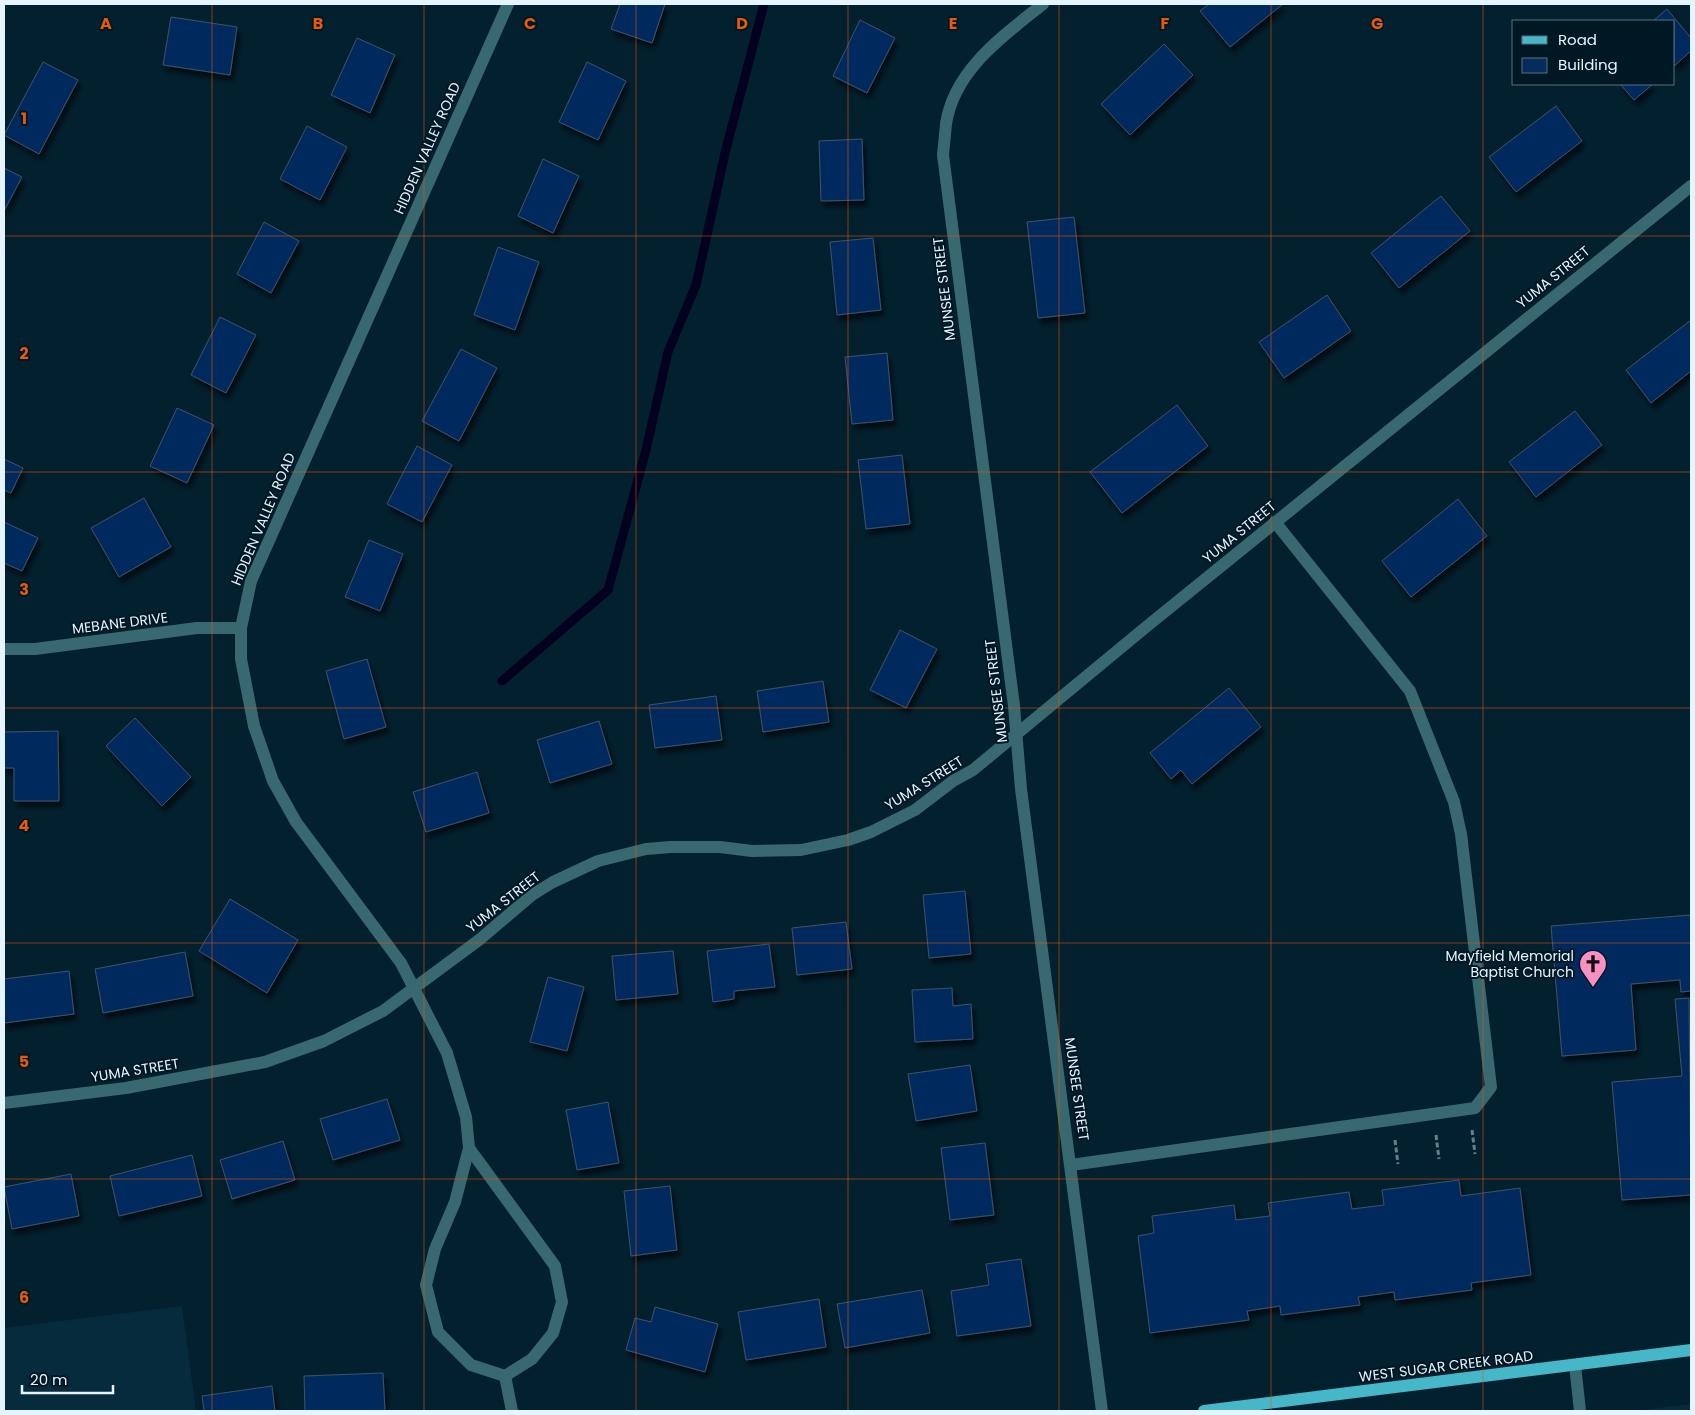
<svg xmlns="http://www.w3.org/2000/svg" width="1695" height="1415" viewBox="0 0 1695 1415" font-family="Poppins,sans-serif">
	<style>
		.built { fill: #052b3d }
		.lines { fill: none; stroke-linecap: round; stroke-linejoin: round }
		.stream { stroke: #040020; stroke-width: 9 }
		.building { fill: #042c5d; stroke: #405168; filter: url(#shadow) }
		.path { stroke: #677e8b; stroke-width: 3; stroke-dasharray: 5 2.5; stroke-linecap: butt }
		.lane { stroke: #386971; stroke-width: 12 }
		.street { stroke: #386971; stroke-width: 12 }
		.primary { stroke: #45b7c8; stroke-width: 12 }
		.grid { fill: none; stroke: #e8590c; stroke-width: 1; stroke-opacity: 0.55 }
		.labels { text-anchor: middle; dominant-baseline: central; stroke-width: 4; stroke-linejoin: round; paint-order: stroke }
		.street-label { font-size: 14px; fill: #e5f5ff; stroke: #001724 }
		.poi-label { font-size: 14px; fill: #e5f5ff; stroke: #001724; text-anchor: end }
		.grid-label { font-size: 16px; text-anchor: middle; font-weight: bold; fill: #e8590c; stroke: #001724; stroke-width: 4; stroke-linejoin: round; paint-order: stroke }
	</style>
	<defs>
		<filter id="shadow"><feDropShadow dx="3" dy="5.5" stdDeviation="2.5" flood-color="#0009"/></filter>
	</defs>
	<rect width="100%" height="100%" fill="#03202e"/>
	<g class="built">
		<path d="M182 1306 196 1411H4V1328Z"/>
		<path d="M1691 1404V1411H1632Z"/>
	</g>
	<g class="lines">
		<path class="stream" d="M502 681 608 590 646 450 668 352 696 285 725 153 764 4"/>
	</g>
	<g class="building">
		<path d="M620 4H665L652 43 611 29Z"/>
		<path d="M1209 4H1283L1230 47 1200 11Z"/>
		<path d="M1667 9 1691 38V51L1674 66V21H1653Z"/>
		<path d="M171 17 237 27 230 75 163 65Z"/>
		<path d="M860 20 895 38 867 93 833 76Z"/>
		<path d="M357 38 395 55 370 113 331 95Z"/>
		<path d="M1164 44 1193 75 1130 135 1101 104Z"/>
		<path d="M43 62 78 80 39 154 4 135Z"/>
		<path d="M587 62 626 81 598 140 559 122Z"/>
		<path d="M1620 84H1653L1634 100Z"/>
		<path d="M1556 106 1582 141 1516 192 1489 157Z"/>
		<path d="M307 126 347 147 320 200 280 179Z"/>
		<path d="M862 139 864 200 821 201 819 141Z"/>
		<path d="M543 159 579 176 553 233 518 216Z"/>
		<path d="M4 168 22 177 4 211Z"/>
		<path d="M1441 196 1470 231 1399 288 1371 253Z"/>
		<path d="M1074 217 1085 313 1038 318 1027 222Z"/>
		<path d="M264 222 299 241 271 293 237 274Z"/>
		<path d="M873 238 881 310 837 315 830 242Z"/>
		<path d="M498 247 539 262 515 330 474 315Z"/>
		<path d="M1327 295 1351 331 1284 378 1259 342Z"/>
		<path d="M220 317 256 335 226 393 191 375Z"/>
		<path d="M1691 320V371L1651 403 1626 370Z"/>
		<path d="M461 349 497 368 459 441 422 421Z"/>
		<path d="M887 353 893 420 852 424 845 357Z"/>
		<path d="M1177 405 1208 446 1122 513 1090 472Z"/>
		<path d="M177 408 214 425 187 483 150 466Z"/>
		<path d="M1575 411 1602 445 1536 497 1509 462Z"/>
		<path d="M417 446 452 465 422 522 387 504Z"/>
		<path d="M902 455 910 524 866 529 858 460Z"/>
		<path d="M4 459 23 468 11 493 4 490Z"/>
		<path d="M144 498 171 547 119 577 91 528Z"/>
		<path d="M1458 499 1487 536 1411 597 1382 561Z"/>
		<path d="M4 522 38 538 22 571 4 563Z"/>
		<path d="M369 540 403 554 380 611 345 597Z"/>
		<path d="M900 630 937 649 906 708 870 690Z"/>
		<path d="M367 659 386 727 344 739 326 671Z"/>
		<path d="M823 681 829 722 763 732 757 691Z"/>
		<path d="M1229 688 1261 727 1192 784 1181 770 1171 779 1150 753Z"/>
		<path d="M716 696 722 740 655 748 649 705Z"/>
		<path d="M135 718 191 777 162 806 106 746Z"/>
		<path d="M599 721 612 764 550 783 537 740Z"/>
		<path d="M58 731 59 801H14V768H4V732Z"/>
		<path d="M477 772 489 813 426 832 413 792Z"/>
		<path d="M965 891 971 954 929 958 923 895Z"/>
		<path d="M230 899 298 940 267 993 199 951Z"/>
		<path d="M1691 915V991L1681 992 1680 980 1631 984 1636 1050 1562 1056 1551 926Z"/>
		<path d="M846 922 852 969 797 975 792 928Z"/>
		<path d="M769 944 775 987 734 991V999L713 1002 707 951Z"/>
		<path d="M673 951 678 994 616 1000 612 956Z"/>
		<path d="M185 952 193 996 103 1013 95 969Z"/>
		<path d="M69 971 74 1014 4 1023V979Z"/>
		<path d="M548 977 584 987 567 1051 530 1042Z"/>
		<path d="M952 988 953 1006 971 1004 973 1039 915 1042 912 990Z"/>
		<path d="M1689 998 1691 1195 1622 1200 1612 1082 1682 1076 1675 999Z"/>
		<path d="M970 1065 977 1111 916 1121 908 1074Z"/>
		<path d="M387 1099 400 1140 333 1160 320 1119Z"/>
		<path d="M608 1102 619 1163 577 1170 566 1110Z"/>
		<path d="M283 1141 295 1180 232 1199 220 1160Z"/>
		<path d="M985 1143 994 1215 950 1220 941 1148Z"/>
		<path d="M192 1155 202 1196 119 1216 110 1176Z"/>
		<path d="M71 1174 79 1216 12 1229 4 1187Z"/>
		<path d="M1459 1180 1461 1196 1520 1188 1531 1275 1471 1283 1472 1290 1395 1300 1394 1292 1358 1297 1360 1305 1281 1315 1280 1306 1247 1311 1249 1320 1150 1333 1138 1236 1154 1233 1152 1216 1234 1205 1236 1220 1270 1216 1268 1203 1349 1192 1352 1209 1384 1205 1382 1190Z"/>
		<path d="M670 1186 677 1250 631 1256 624 1191Z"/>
		<path d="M1021 1259 1031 1326 957 1336 951 1291 989 1285 986 1264Z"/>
		<path d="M922 1290 930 1333 845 1348 837 1304Z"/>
		<path d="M819 1299 826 1347 746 1360 738 1312Z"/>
		<path d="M655 1307 718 1324 705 1372 626 1350 635 1318 651 1322Z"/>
		<path d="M383 1373 385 1411H305L304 1376Z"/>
		<path d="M272 1386 275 1411H204L202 1396Z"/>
	</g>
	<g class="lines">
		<g class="path">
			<path d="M1472 1130 1475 1154"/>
			<path d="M1436 1135 1439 1159"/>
			<path d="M1395 1140 1398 1164"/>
		</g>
		<g class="lane">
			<path d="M1071 1165 1475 1108 1491 1087 1461 834 1454 802 1410 691 1275 522"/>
			<path d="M1575 1365 1580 1411"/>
		</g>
		<g class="street">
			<path d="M1043 4C1003 36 954 70 946 124 945 135 944 145 943 155L1014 706 1021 789 1102 1411"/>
			<path d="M4 649H35L197 628H241"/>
			<path d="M4 1103 126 1088 265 1062 324 1041 383 1011 479 940 532 895 553 882 598 861 646 849 671 847H720L752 851 801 850 848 840 871 832 915 810 953 781 973 770 1146 627 1691 186"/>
			<path d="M469 1148 555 1266 562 1302 553 1333 532 1359 505 1376"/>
			<path d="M505 1376 471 1365 438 1332 426 1285 435 1249 455 1202 469 1148 466 1117 447 1053 401 963 296 822 273 781 254 726 241 659V628L251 581 508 4"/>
			<path d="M505 1376 512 1411"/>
		</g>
		<path class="primary" d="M1204 1411 1691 1350"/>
	</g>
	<path class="grid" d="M212 4V1411M424 4V1411M636 4V1411M848 4V1411M1059 4V1411M1271 4V1411M1483 4V1411M4 236H1691M4 472H1691M4 708H1691M4 943H1691M4 1179H1691"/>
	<defs>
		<symbol id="church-pin" viewBox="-11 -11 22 30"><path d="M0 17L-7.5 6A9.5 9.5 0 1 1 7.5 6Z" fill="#fc8fc2" stroke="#001724"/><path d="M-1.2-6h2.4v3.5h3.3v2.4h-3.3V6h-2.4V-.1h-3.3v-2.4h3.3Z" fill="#111"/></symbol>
	</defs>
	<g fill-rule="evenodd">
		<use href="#church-pin" x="1577" y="948" width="32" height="43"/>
	</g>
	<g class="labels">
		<g class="street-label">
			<text transform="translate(427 148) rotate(-66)">HIDDEN VALLEY ROAD</text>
			<text transform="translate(1553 277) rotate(-39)">YUMA STREET</text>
			<text transform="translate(944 289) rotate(-97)">MUNSEE STREET</text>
			<text transform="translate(263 519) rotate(-67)">HIDDEN VALLEY ROAD</text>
			<text transform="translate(1239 532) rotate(-39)">YUMA STREET</text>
			<text transform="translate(120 623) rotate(-7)">MEBANE DRIVE</text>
			<text transform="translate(996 691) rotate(-97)">MUNSEE STREET</text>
			<text transform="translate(924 783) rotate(-32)">YUMA STREET</text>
			<text transform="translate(503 902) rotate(-38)">YUMA STREET</text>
			<text transform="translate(135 1070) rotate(-9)">YUMA STREET</text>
			<text transform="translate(1077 1089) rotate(82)">MUNSEE STREET</text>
			<text transform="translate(1446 1366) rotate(-7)">WEST SUGAR CREEK ROAD</text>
		</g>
		<g class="poi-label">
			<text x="1574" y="956">Mayfield Memorial<tspan x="1574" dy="16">Baptist Church</tspan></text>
		</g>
	</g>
	<g class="grid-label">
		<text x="106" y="29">A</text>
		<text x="318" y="29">B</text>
		<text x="530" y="29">C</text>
		<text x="742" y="29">D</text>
		<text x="953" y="29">E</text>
		<text x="1165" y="29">F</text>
		<text x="1377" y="29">G</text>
		<text x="24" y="124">1</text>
		<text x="24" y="359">2</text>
		<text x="24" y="595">3</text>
		<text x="24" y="831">4</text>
		<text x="24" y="1067">5</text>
		<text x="24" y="1303">6</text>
	</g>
	<rect width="1695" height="1415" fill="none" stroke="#e5f5ff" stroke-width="10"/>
	<rect x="1512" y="20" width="162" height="65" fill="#001724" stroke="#5c707c"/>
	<rect x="1522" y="36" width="25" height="8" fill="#45b7c8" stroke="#5c707c"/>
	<text x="1558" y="45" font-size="15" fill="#e5f5ff">Road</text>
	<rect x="1522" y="58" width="25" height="15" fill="#042c5d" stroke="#5c707c"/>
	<text x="1558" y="70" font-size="15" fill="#e5f5ff">Building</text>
	<path d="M22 1385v8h91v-8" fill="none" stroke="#e5f5ff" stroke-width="2.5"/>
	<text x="30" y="1385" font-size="15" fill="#e5f5ff" stroke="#001724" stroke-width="4" paint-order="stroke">20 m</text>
</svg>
